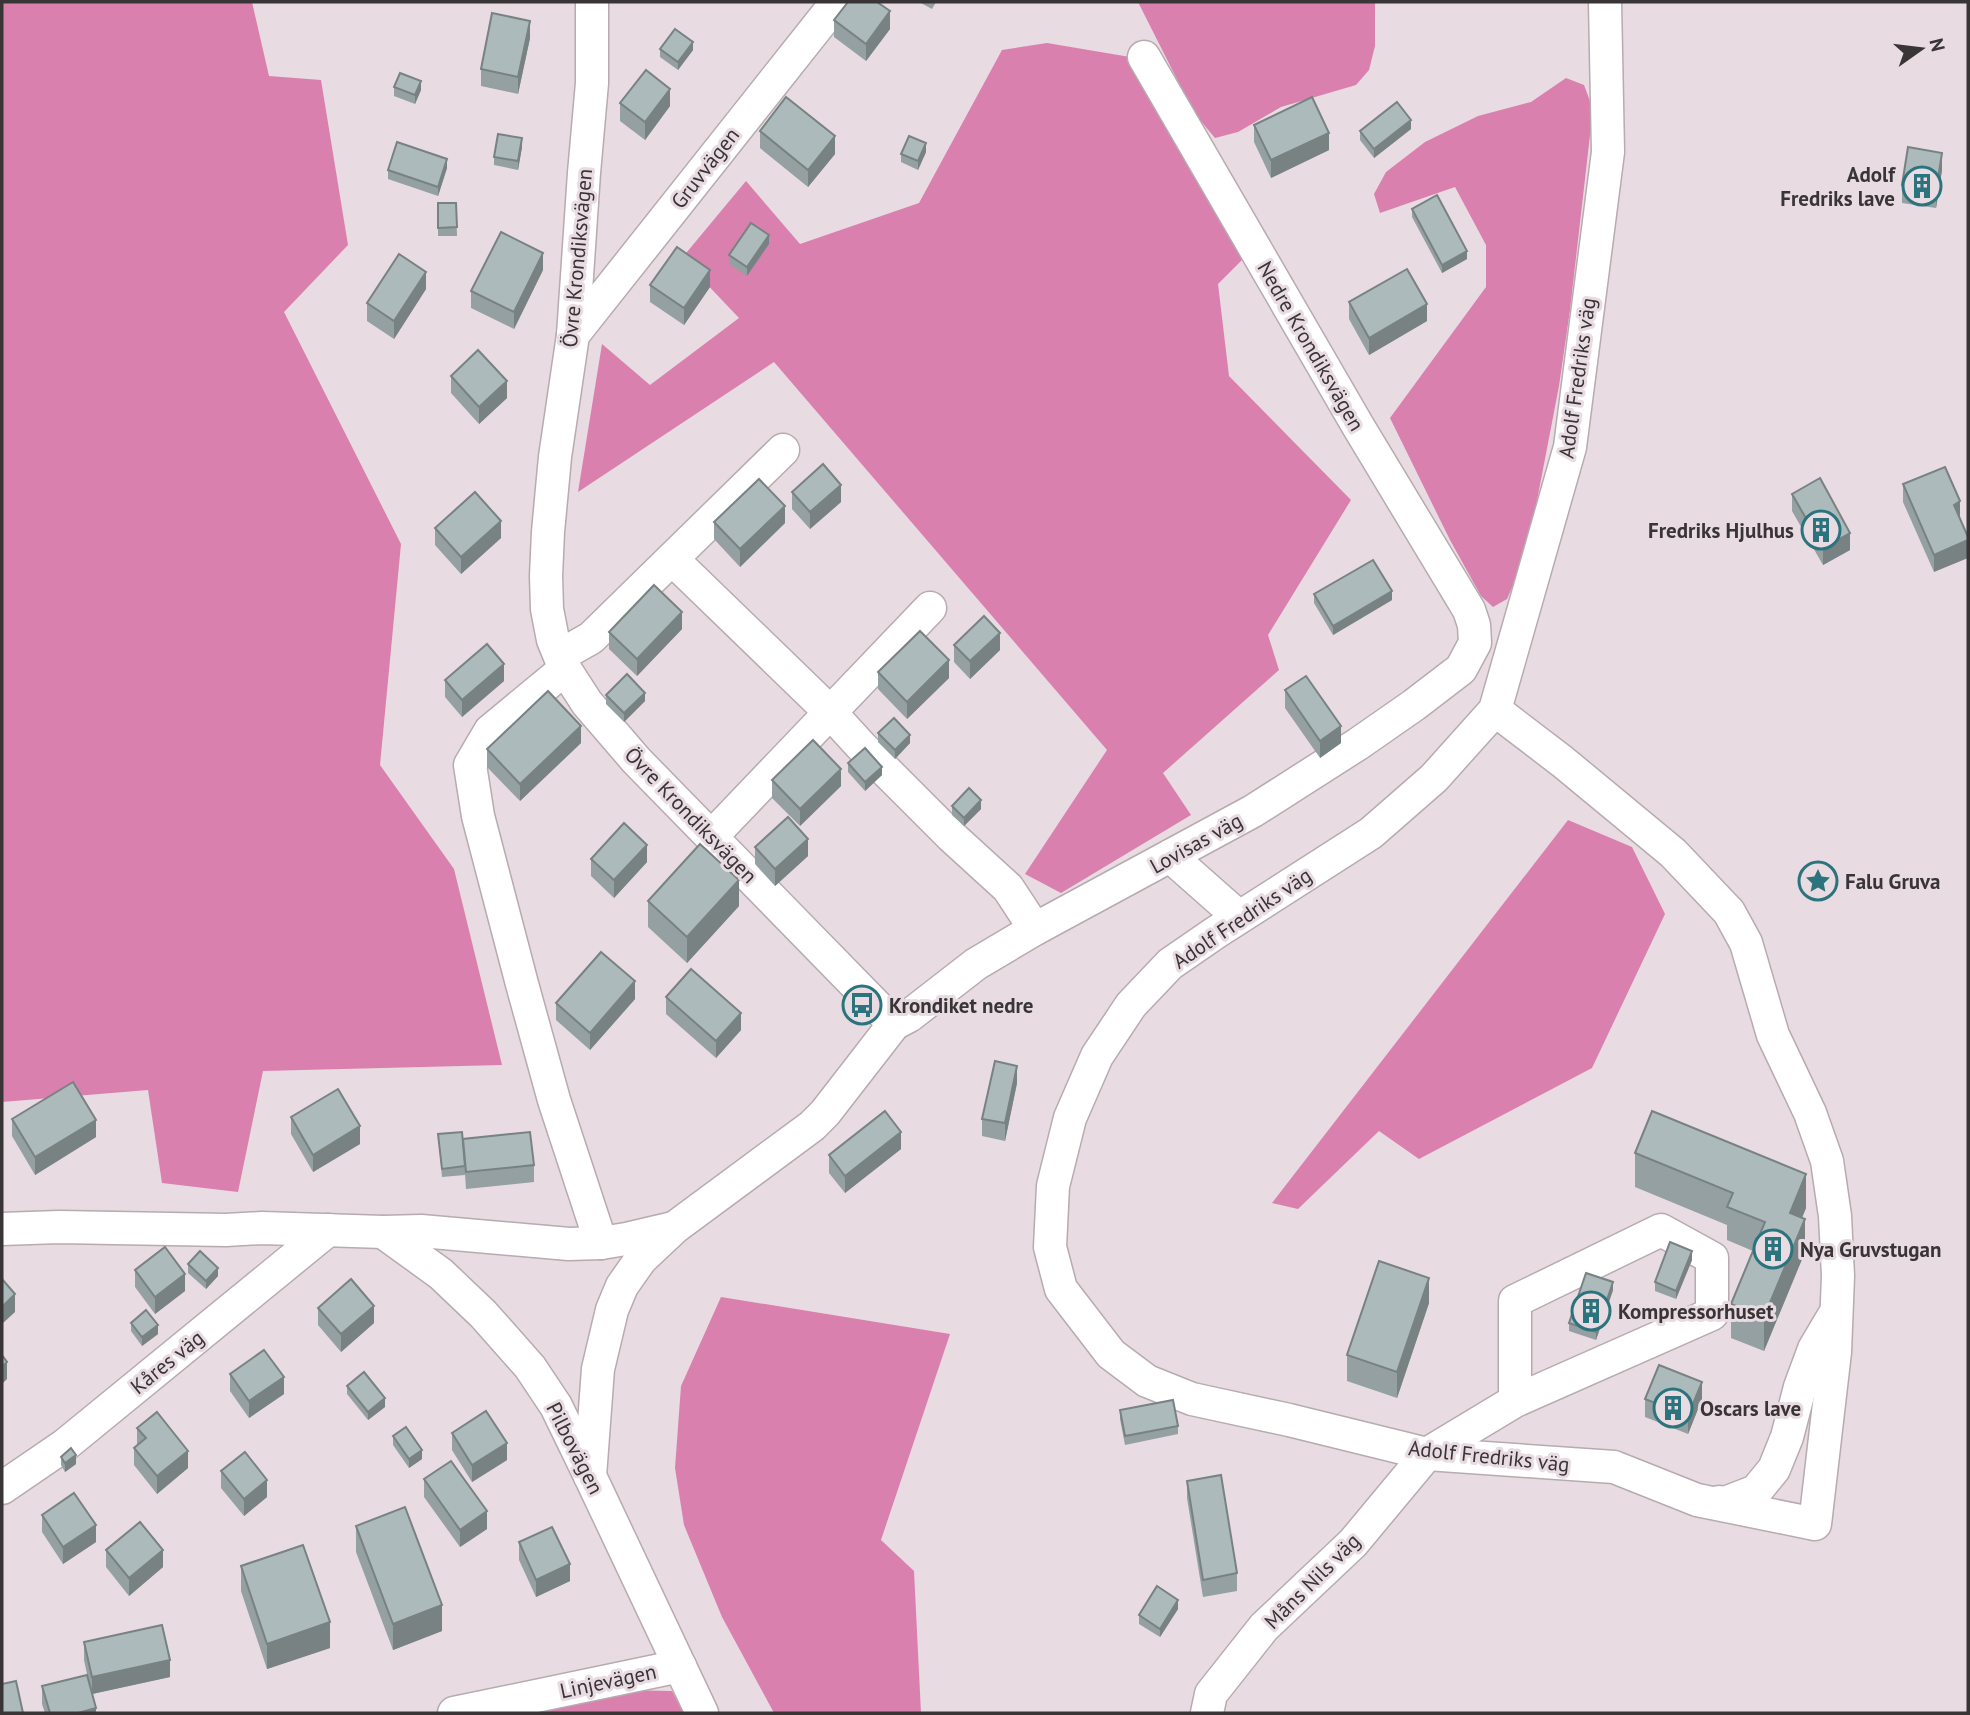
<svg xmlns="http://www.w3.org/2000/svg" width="1970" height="1715" viewBox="0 0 1970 1715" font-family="'PT Sans',sans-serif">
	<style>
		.forest { fill: #da80ae }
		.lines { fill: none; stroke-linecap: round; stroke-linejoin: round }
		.minor-casing { stroke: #b7abb0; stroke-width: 35 }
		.minor { stroke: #fff; stroke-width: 32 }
		.wall { fill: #94a0a1 }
		.shaded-wall { fill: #788283 }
		.building { fill: #acbabb; stroke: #788283; stroke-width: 2 }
		.labels { text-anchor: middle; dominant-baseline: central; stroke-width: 6; stroke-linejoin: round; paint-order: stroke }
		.street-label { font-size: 21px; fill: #393436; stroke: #e8dbe1 }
		.poi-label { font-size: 21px; font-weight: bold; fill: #393436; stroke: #e8dbe1; text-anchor: start }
	</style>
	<rect width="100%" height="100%" fill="#e8dbe1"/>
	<g class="forest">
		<path d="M2 2H252L269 76 321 80 348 245 284 312 401 544 380 765 454 869 502 1065 263 1071 238 1192 162 1183 148 1090 2 1102Z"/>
		<path d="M1138 2H1375V46L1369 70 1356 85 1281 107 1238 132 1215 138 1194 113Z"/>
		<path d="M1047 43 1142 59 1245 257 1218 284 1229 376 1351 500 1268 635 1279 670 1163 773 1191 815 1061 893 1025 874 1107 750 774 362 578 492 602 344 650 385 739 318 682 258 746 181 800 244 919 203 1002 50Z"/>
		<path d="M1566 78 1584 85 1593 109 1570 310 1559 386 1534 516 1518 574 1507 599 1493 607 1481 596 1450 540 1390 418 1486 287V245L1455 187 1380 213 1374 194 1386 172 1425 142 1478 116 1531 102Z"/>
		<path d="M1568 820 1632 847 1665 914 1592 1068 1419 1159 1379 1131 1298 1209 1272 1203Z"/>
		<path d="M721 1297 950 1334 881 1540 914 1571 921 1713H774L722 1617 684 1525 675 1468 681 1386Z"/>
		<path d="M620 1690 672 1691 684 1713H508Z"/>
	</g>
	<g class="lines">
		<defs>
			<g id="minor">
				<path d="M573 335 837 2"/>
				<path d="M672 559 829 711 861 746 951 836 1008 888 1035 929"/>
				<path d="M561 655 591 638 783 450"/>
				<path d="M565 669 490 731 470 765 478 816 522 984 554 1100 601 1243"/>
				<path d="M1495 710 1563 762 1673 853 1729 912 1746 943 1773 1035 1810 1113 1827 1161 1835 1216 1838 1276 1835 1352 1815 1524 1697 1500 1614 1467 1427 1454 1289 1420 1192 1399 1147 1381 1111 1354 1061 1289 1050 1247 1053 1186 1070 1118 1097 1056 1131 1005 1170 964 1215 933 1371 833 1434 778 1495 710 1570 447 1608 152 1605 2"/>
				<path d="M712 836 930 608"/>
				<path d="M1170 856 1239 917"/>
				<path d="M894 1024 909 1016 976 964 1035 929 1253 811 1358 744 1414 705 1461 669 1475 643 1474 625 1469 610 1358 426 1144 57"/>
				<path d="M2 1229 59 1227 226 1230 262 1228 383 1232 421 1231 569 1244 601 1243 626 1239 673 1228"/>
				<path d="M383 1232 441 1274 483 1314 530 1367 556 1406 590 1476 702 1713"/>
				<path d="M590 1476 598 1369 612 1310 622 1286 641 1259 674 1228 812 1126 825 1113 894 1024 636 760 587 703 565 669 553 640 547 609 546 576 548 532 555 457 573 335 584 173 592 83V2"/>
				<path d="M2 1488 65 1445 328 1230"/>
				<path d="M1719 1502 1725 1503 1756 1491 1774 1469 1787 1437 1800 1387 1814 1349 1833 1317"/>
				<path d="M454 1713 680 1666"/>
				<path d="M1207 1713 1211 1694 1264 1627 1353 1543 1427 1454 1515 1401 1712 1314V1258L1661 1230 1515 1301V1401"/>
			</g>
		</defs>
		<use href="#minor" class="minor-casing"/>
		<use href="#minor" class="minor"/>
	</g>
	<g class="wall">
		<path d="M919 2H936L932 9Z"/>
		<path d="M834 20 890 29 866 61 834 37Z"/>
		<path d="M530 38 518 94 481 86V69Z"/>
		<path d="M660 49 693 50 678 70 660 57Z"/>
		<path d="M394 87 421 90 415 104 394 96Z"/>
		<path d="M620 103 670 106 645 140 620 121Z"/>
		<path d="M1254 125 1329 150 1271 178 1254 142Z"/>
		<path d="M1411 129 1374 158 1360 140V131Z"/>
		<path d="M760 131 835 154 808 187 760 148Z"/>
		<path d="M522 147 518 170 494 165V157Z"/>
		<path d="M926 152 918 170 901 162V154Z"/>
		<path d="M447 168 438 196 388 179V170Z"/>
		<path d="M1942 170 1936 208 1902 203V185Z"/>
		<path d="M438 203H456L457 236H438Z"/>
		<path d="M1412 209 1467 259 1442 273 1412 217Z"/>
		<path d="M769 244 747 276 729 264V255Z"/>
		<path d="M543 270 514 329 471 308V291Z"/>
		<path d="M650 285 710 287 684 325 650 302Z"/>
		<path d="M426 289 394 339 367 321V303Z"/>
		<path d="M1349 302 1427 321 1369 355 1349 319Z"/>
		<path d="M451 376 507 398 479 424 451 393Z"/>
		<path d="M1945 467 1934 572 1903 502V484Z"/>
		<path d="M792 492 841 502 810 529 792 509Z"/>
		<path d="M1792 494 1850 550 1823 565 1792 511Z"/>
		<path d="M714 522 785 523 740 567 714 539Z"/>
		<path d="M435 528 501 538 461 574 435 545Z"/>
		<path d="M1314 594 1392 600 1333 635 1314 603Z"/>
		<path d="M682 629 637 676 609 649V632Z"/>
		<path d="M954 645 1000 650 970 679 954 662Z"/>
		<path d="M878 672 949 678 907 719 878 689Z"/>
		<path d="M445 680 504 681 462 717 445 697Z"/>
		<path d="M1285 690 1341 743 1320 758 1285 708Z"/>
		<path d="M606 695 645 701 624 722 606 704Z"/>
		<path d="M878 733 910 743 895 759 878 742Z"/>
		<path d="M581 743 520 801 487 767V749Z"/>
		<path d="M848 763 882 775 865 791 848 772Z"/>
		<path d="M772 780 841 786 800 826 772 798Z"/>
		<path d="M952 806 981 809 964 826 952 815Z"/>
		<path d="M755 847 808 856 775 886 755 864Z"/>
		<path d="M591 859 647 862 614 898 591 876Z"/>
		<path d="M648 901 739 906 687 963 648 927Z"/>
		<path d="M666 997 741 1030 716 1058 666 1014Z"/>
		<path d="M635 999 590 1050 556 1020V1003Z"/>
		<path d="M1017 1083 1005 1141 982 1136V1119Z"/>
		<path d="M291 1117 360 1144 313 1172 291 1134Z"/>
		<path d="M12 1119 96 1137 35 1175 12 1136Z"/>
		<path d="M438 1134 463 1148 534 1165V1182L466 1189 465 1174V1175L442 1177Z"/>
		<path d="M901 1149 845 1193 829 1173V1155Z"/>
		<path d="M1635 1153 1806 1208 1802 1218 1805 1252 1764 1351 1731 1338V1304L1753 1251 1727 1240V1225L1635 1187Z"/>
		<path d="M1692 1260 1676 1299 1655 1291V1282Z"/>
		<path d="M188 1264 218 1276 206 1289 188 1273Z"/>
		<path d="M135 1270 185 1291 155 1314 135 1287Z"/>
		<path d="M1613 1290 1596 1340 1569 1331V1323Z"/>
		<path d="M1429 1303 1397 1398 1347 1381V1355Z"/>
		<path d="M318 1308 374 1323 341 1352 318 1325Z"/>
		<path d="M131 1323 158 1334 142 1346 131 1331Z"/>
		<path d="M230 1374 284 1394 249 1418 230 1391Z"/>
		<path d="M347 1386 385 1407 368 1420 347 1394Z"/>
		<path d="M1645 1399H1702L1688 1434 1645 1417Z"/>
		<path d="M1120 1410 1178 1426V1434L1125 1445 1120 1419Z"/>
		<path d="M137 1428 188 1468 157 1494 134 1465V1448L137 1445Z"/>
		<path d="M452 1433 507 1460 472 1482 452 1450Z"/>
		<path d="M393 1436 422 1459 409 1468 393 1445Z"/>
		<path d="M61 1457 76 1464 65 1472 61 1465Z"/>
		<path d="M221 1471 267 1497 244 1516 221 1488Z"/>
		<path d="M424 1479 487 1529 460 1547 424 1497Z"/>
		<path d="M1187 1481 1237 1573V1591L1203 1597 1187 1498Z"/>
		<path d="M42 1515 96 1542 63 1564 42 1532Z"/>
		<path d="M356 1526 442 1631 393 1650 356 1552Z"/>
		<path d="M519 1542 570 1581 536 1597 519 1560Z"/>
		<path d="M106 1550 163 1567 129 1596 106 1567Z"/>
		<path d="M241 1566 330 1648 267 1669 241 1591Z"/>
		<path d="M1178 1609 1160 1637 1139 1624V1615Z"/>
		<path d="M84 1642 170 1677 92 1694 96 1713H45L42 1704V1686L90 1688 84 1660Z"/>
	</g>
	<g class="shaded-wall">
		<path d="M890 11V29L866 61V44Z"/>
		<path d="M530 21V38L518 94V77Z"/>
		<path d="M693 42V50L678 70V62Z"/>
		<path d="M421 81V90L415 104V95Z"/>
		<path d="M670 89V106L645 140V122Z"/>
		<path d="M1411 120V129L1374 158V149Z"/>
		<path d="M1329 133V150L1271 178V160Z"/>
		<path d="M835 136V154L808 187V170Z"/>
		<path d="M522 138V147L518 170V161Z"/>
		<path d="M926 143V152L918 170V161Z"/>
		<path d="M1942 153V170L1936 208V191Z"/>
		<path d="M447 159V168L438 196V187Z"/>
		<path d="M769 235V244L747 276V267Z"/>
		<path d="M1467 251V259L1442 273V265Z"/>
		<path d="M543 253V270L514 329V312Z"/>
		<path d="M710 270V287L684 325V308Z"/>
		<path d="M426 272V289L394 339V321Z"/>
		<path d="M1427 304V321L1369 355V338Z"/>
		<path d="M507 381V398L479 424V407Z"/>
		<path d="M841 485V502L810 529V512Z"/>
		<path d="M1960 501V519L1954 505Z"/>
		<path d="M785 506V523L740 567V549Z"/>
		<path d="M501 521V538L461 574V557Z"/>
		<path d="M1850 533V550L1823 565V548Z"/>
		<path d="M1968 540V558L1934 572V555Z"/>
		<path d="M1392 591V600L1333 635V626Z"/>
		<path d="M682 612V629L637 676V659Z"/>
		<path d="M1000 633V650L970 679V661Z"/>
		<path d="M949 660V678L907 719V702Z"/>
		<path d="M504 664V681L462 717V700Z"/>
		<path d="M645 693V701L624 722V713Z"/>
		<path d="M581 726V743L520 801V784Z"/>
		<path d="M1341 726V743L1320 758V741Z"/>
		<path d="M910 735V743L895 759V750Z"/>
		<path d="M882 767V775L865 791V782Z"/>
		<path d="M841 769V786L800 826V809Z"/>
		<path d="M981 800V809L964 826V818Z"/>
		<path d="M808 839V856L775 886V869Z"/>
		<path d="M647 845V862L614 898V880Z"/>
		<path d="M739 880V906L687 963V937Z"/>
		<path d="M635 981V999L590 1050V1033Z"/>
		<path d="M741 1013V1030L716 1058V1041Z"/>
		<path d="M1017 1066V1083L1005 1141V1123Z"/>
		<path d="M96 1120V1137L35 1175V1157Z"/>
		<path d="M360 1126V1144L313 1172V1155Z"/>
		<path d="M901 1132V1149L845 1193V1176Z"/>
		<path d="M1806 1174V1208L1790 1246V1213Z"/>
		<path d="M1805 1219V1252L1764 1351V1317Z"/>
		<path d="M1692 1251V1260L1676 1299V1291Z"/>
		<path d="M218 1268V1276L206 1289V1281Z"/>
		<path d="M185 1274V1291L155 1314V1297Z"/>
		<path d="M1429 1278V1303L1397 1398V1372Z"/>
		<path d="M1613 1282V1290L1596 1340V1332Z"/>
		<path d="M15 1294V1312L2 1324V1307Z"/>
		<path d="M374 1306V1323L341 1352V1334Z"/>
		<path d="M158 1325V1334L142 1346V1337Z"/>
		<path d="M7 1362V1379L2 1384V1367Z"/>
		<path d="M284 1377V1394L249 1418V1401Z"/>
		<path d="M1702 1382V1399L1688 1434V1416Z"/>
		<path d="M385 1398V1407L368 1420V1412Z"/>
		<path d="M507 1443V1460L472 1482V1465Z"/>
		<path d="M422 1450V1459L409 1468V1459Z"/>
		<path d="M188 1451V1468L157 1494V1476Z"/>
		<path d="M76 1455V1464L65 1472V1463Z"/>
		<path d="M267 1480V1497L244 1516V1499Z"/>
		<path d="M487 1511V1529L460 1547V1530Z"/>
		<path d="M96 1525V1542L63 1564V1547Z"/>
		<path d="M163 1550V1567L129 1596V1578Z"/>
		<path d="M570 1564V1581L536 1597V1580Z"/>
		<path d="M1178 1600V1609L1160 1637V1629Z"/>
		<path d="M442 1605V1631L393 1650V1624Z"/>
		<path d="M330 1622V1648L267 1669V1644Z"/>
		<path d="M170 1660V1677L92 1694V1677Z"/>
		<path d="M96 1708V1713H78Z"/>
	</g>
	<g class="building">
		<path d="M848 2H877L890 11 866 44 834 20Z"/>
		<path d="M492 13 530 21 518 77 481 69Z"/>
		<path d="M675 29 693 42 678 62 660 49Z"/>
		<path d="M646 70 670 89 645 122 620 103Z"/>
		<path d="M400 73 421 81 415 95 394 87Z"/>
		<path d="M786 97 835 136 808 170 760 131Z"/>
		<path d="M1312 97 1329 133 1271 160 1254 125Z"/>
		<path d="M1397 102 1411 120 1374 149 1360 131Z"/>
		<path d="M498 134 522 138 518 161 494 157Z"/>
		<path d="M909 136 926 143 918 161 901 154Z"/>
		<path d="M397 142 447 159 438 187 388 170Z"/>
		<path d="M1908 147 1942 153 1936 191 1902 185Z"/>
		<path d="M1437 195 1467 251 1442 265 1412 209Z"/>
		<path d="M438 203H456L457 227 438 228Z"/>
		<path d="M751 223 769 235 747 267 729 255Z"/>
		<path d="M501 232 543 253 514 312 471 291Z"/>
		<path d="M677 247 710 270 684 308 650 285Z"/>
		<path d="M399 254 426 272 394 321 367 303Z"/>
		<path d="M1407 269 1427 304 1369 338 1349 302Z"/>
		<path d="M478 350 507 381 479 407 451 376Z"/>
		<path d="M823 464 841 485 810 512 792 492Z"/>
		<path d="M1945 467 1960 501 1954 505 1968 537V540L1934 555 1903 484Z"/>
		<path d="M1820 478 1850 533 1823 548 1792 494Z"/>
		<path d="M759 479 785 506 740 549 714 522Z"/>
		<path d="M475 492 501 521 461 557 435 528Z"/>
		<path d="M1373 560 1392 591 1333 626 1314 594Z"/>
		<path d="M654 585 682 612 637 659 609 632Z"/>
		<path d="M984 616 1000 633 970 661 954 645Z"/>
		<path d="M920 631 949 660 907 702 878 672Z"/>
		<path d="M487 644 504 664 462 700 445 680Z"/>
		<path d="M627 674 645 693 624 713 606 695Z"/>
		<path d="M1306 676 1341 726 1320 741 1285 690Z"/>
		<path d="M548 691 581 726 520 784 487 749Z"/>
		<path d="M894 718 910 735 895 750 878 733Z"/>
		<path d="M813 740 841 769 800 809 772 780Z"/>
		<path d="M865 748 882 767 865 782 848 763Z"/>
		<path d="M969 788 981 800 964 818 952 806Z"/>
		<path d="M788 817 808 839 775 869 755 847Z"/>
		<path d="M624 823 647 845 614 880 591 859Z"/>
		<path d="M700 844 739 880 687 937 648 901Z"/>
		<path d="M601 952 635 981 590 1033 556 1003Z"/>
		<path d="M691 969 741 1013 716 1041 666 997Z"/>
		<path d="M995 1061 1017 1066 1005 1123 982 1119Z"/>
		<path d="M73 1082 96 1120 35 1157 12 1119Z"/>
		<path d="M338 1089 360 1126 313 1155 291 1117Z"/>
		<path d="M885 1111 901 1132 845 1176 829 1155Z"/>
		<path d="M1652 1111 1806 1174 1790 1213 1805 1219 1764 1317 1731 1304 1765 1222 1727 1207 1733 1193 1635 1153Z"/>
		<path d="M462 1132 465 1166 442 1169 438 1134Z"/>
		<path d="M530 1132 534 1165 466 1172 463 1139Z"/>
		<path d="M1670 1242 1692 1251 1676 1291 1655 1282Z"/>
		<path d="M165 1247 185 1274 155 1297 135 1270Z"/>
		<path d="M200 1251 218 1268 206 1281 188 1264Z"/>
		<path d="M1379 1261 1429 1278 1397 1372 1347 1355Z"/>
		<path d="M1586 1273 1613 1282 1596 1332 1569 1323Z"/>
		<path d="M2 1279 15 1294 2 1307Z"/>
		<path d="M351 1279 374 1306 341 1334 318 1308Z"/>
		<path d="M146 1310 158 1325 142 1337 131 1323Z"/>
		<path d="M264 1350 284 1377 249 1401 230 1374Z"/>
		<path d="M2 1355 7 1362 2 1367Z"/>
		<path d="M1659 1365 1702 1382 1688 1416 1645 1399Z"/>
		<path d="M364 1372 385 1398 368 1412 347 1386Z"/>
		<path d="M1173 1400 1178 1426 1125 1436 1120 1410Z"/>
		<path d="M486 1411 507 1443 472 1465 452 1433Z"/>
		<path d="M157 1412 188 1451 157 1476 134 1448 146 1438 137 1428Z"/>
		<path d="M406 1427 422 1450 409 1459 393 1436Z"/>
		<path d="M71 1448 76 1455 65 1463 61 1457Z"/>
		<path d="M245 1452 267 1480 244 1499 221 1471Z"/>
		<path d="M451 1461 487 1511 460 1530 424 1479Z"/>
		<path d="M1221 1475 1237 1573 1203 1580 1187 1481Z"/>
		<path d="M74 1493 96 1525 63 1547 42 1515Z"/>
		<path d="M405 1507 442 1605 393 1624 356 1526Z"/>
		<path d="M140 1522 163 1550 129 1578 106 1550Z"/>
		<path d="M552 1527 570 1564 536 1580 519 1542Z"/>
		<path d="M303 1545 330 1622 267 1644 241 1566Z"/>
		<path d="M1157 1586 1178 1600 1160 1629 1139 1615Z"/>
		<path d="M162 1625 170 1660 92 1677 84 1642Z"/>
		<path d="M87 1675 96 1708 78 1713H50L42 1686Z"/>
		<path d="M16 1681 23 1713H2V1684Z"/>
	</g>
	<defs>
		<symbol id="building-ring" viewBox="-11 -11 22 22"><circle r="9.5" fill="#e8dbe1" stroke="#2c747d" stroke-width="1.5"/><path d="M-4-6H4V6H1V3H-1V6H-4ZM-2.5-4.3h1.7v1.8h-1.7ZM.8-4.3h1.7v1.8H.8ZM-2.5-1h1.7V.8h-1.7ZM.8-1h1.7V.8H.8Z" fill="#2c747d"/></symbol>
		<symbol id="sight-ring" viewBox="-11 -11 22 22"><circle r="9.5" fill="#e8dbe1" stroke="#2c747d" stroke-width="1.5"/><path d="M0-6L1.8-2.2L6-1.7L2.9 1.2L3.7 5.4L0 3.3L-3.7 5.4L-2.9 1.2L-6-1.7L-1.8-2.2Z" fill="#2c747d"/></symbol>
		<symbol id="bus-ring" viewBox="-11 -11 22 22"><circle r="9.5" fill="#e8dbe1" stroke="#2c747d" stroke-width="1.5"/><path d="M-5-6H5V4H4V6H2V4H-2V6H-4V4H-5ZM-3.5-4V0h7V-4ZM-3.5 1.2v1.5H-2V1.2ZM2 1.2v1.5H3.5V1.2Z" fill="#2c747d"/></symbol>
	</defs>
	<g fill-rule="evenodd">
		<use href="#building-ring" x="1900" y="164" width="44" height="44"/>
		<use href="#building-ring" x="1799" y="508" width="44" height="44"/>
		<use href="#sight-ring" x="1796" y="859" width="44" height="44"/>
		<use href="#bus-ring" x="840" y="983" width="44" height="44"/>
		<use href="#building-ring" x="1751" y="1227" width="44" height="44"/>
		<use href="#building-ring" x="1569" y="1289" width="44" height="44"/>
		<use href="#building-ring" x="1651" y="1386" width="44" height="44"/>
	</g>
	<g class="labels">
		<g class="street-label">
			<text transform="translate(705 168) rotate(-52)">Gruvvägen</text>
			<text transform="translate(577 258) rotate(-85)">Övre Krondiksvägen</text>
			<text transform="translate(1311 346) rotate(60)">Nedre Krondiksvägen</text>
			<text transform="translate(1577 378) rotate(-82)">Adolf Fredriks väg</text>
			<text transform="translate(691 815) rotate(46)">Övre Krondiksvägen</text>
			<text transform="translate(1196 843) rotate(-29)">Lovisas väg</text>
			<text transform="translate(1242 918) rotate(-34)">Adolf Fredriks väg</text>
			<text transform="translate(167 1362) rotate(-39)">Kåres väg</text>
			<text transform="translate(575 1448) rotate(63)">Pilbovägen</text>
			<text transform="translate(1489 1456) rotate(6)">Adolf Fredriks väg</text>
			<text transform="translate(1312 1581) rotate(-45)">Måns Nils väg</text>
			<text transform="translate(608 1681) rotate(-12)">Linjevägen</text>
		</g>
		<g class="poi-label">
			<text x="1895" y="174" text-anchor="end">Adolf<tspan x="1895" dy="24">Fredriks lave</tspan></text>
			<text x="1794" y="530" text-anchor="end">Fredriks Hjulhus</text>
			<text x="1845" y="881">Falu Gruva</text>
			<text x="889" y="1005">Krondiket nedre</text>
			<text x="1800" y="1249">Nya Gruvstugan</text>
			<text x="1618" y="1311">Kompressorhuset</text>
			<text x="1700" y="1408">Oscars lave</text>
		</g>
	</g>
	<rect width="1970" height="1715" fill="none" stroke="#393436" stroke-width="7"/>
	<g transform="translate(1921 49) rotate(76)" stroke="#e8dbe1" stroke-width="5" paint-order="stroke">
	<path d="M0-5L12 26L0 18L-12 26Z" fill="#393436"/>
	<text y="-10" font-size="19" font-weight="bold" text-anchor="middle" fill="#393436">N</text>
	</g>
</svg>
